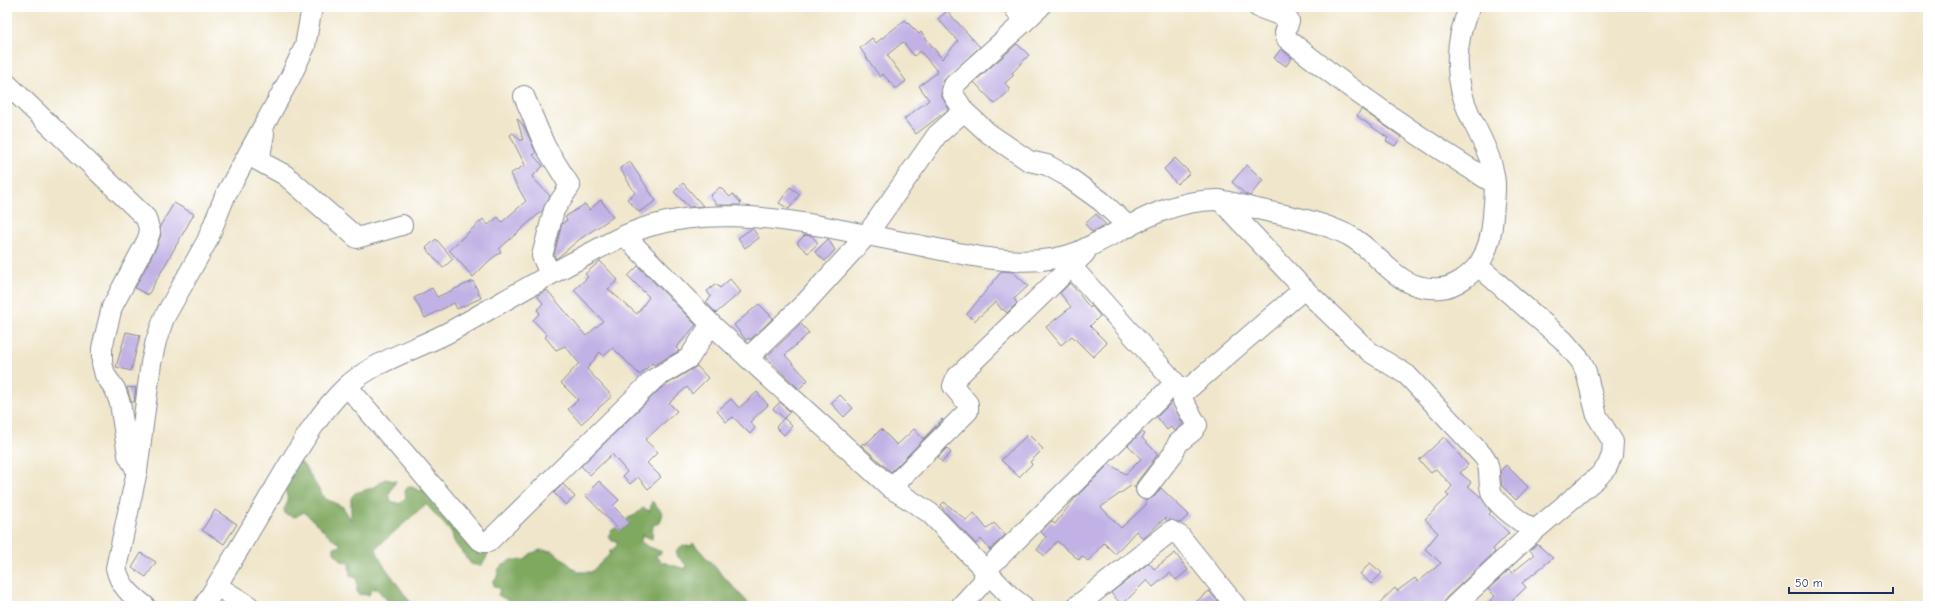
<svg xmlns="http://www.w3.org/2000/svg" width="1935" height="613" viewBox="0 0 1935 613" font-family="'Comic Neue',sans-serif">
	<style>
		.forest { fill: #80a960; stroke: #4e6c5f }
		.building { fill: #c1b1e4 }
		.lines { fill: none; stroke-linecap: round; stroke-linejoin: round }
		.minor-casing { stroke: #868a94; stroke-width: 22 }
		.minor { stroke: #fff; stroke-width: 20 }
	</style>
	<rect width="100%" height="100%" fill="#fff"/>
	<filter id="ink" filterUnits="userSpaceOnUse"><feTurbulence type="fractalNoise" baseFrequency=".025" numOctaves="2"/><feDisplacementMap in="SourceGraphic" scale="8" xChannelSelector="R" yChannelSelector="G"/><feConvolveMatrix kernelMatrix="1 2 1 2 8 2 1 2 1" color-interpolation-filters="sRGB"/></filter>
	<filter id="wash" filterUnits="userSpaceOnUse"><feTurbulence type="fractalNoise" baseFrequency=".012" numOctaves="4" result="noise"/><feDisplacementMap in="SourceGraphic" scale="16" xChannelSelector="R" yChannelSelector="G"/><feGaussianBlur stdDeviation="0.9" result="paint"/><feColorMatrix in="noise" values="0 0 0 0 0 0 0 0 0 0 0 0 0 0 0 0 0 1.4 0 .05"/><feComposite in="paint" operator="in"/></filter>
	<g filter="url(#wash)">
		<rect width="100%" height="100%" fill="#f0e6cb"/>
		<g class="forest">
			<path d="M297 458 305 467 324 498 343 507 351 520V498L355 493 372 488 385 479 396 481 389 494 391 501 400 504 406 497 405 491 408 487H412L420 491 424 488 485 548 488 554 484 562 480 566 471 564 454 542 452 533 426 504 376 548C379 562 388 570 395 581 402 590 406 598 414 606H392L377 589H372L369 595 358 594 357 591V578L350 576 349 563 342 561 334 553V547H340V543L335 541 304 512 295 517 285 514 284 509C290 500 287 495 283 485Z"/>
			<path d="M652 501 663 513 660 523 653 525 652 539 642 535 641 542 647 546 662 552 660 554 656 555V557L662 562 685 569 686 565 678 557 676 551 683 545 690 546 693 543 751 606H509V601L498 595 500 589 494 586 493 581 497 577 499 568 511 560H525L530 554 540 550 553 551 578 572H591L609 555 610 551 616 547 618 542 612 541 608 536 612 530 624 523 628 518 635 515 643 508 650 511Z"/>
		</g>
		<g id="blocks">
			<g class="building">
				<path d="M947 11 980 47 943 81 941 95 949 109 916 134 904 119 929 100 919 86 938 72 920 51 914 56 903 42 887 55 906 81 896 89 883 74 880 77 860 48 872 38 876 43 905 20 919 34 921 32 942 59 958 41 938 19Z"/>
				<path d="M1017 44 1029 55 1012 73 1014 75 1005 83 1010 90 995 104 974 82Z"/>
				<path d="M1281 49 1292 58 1286 66 1274 58Z"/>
				<path d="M1361 109 1401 137 1395 146 1386 141 1388 138 1357 116Z"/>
				<path d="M517 118 524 126 536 153 533 155 543 166 532 177 550 196 542 211 499 249 501 252 490 260 473 277 449 250 483 219 488 225 498 217 502 222 526 201 510 174 525 165 510 135 513 133 520 140H523Z"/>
				<path d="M1175 158 1190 173 1177 184 1164 169Z"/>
				<path d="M630 162 656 201 639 212 627 199 635 193 620 168Z"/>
				<path d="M1247 165 1263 180 1250 196 1245 194 1232 182Z"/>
				<path d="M683 183 703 206 689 207 674 192Z"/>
				<path d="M720 187 730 197 733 194 741 203 740 205H717L710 196Z"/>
				<path d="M790 187 800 194 789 209 779 203Z"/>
				<path d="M601 200 613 217 580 239 556 259 554 255 562 224 567 220 565 217 585 204 589 210Z"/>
				<path d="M174 203 194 214 148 295 135 288 157 246 161 235 160 226Z"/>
				<path d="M1096 214 1106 225 1092 232 1085 224Z"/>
				<path d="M751 229H753L759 238 745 248 738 238Z"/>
				<path d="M805 235 812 236 818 243 808 253 797 243Z"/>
				<path d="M436 239 453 259 443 268 426 248Z"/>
				<path d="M828 239 835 250 825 261 815 252Z"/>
				<path d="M600 261 618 280 608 289 637 314 649 297 628 276 638 266 696 325 676 348 679 351 654 365 652 363 640 375 613 348 604 356 600 352 587 369 612 396 581 424 568 409 578 400 561 383 579 363 565 346 556 350 545 337 547 335 533 320 540 313 537 310 543 303 537 296 547 290 586 336 603 321 574 290 588 277 585 274Z"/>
				<path d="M1002 271 1013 272 1028 286 1014 299 1017 303 1007 313 1003 309 1002 310 996 302 974 321 967 314Z"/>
				<path d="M730 279 741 292 716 313 706 302 711 297 707 291 716 284 720 288Z"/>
				<path d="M473 281 481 298 457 309 454 303 425 318 414 298 432 288 437 297Z"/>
				<path d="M1070 283 1090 308 1092 306 1100 316 1090 326 1107 343 1093 357 1072 336 1061 345 1046 327 1071 307 1060 293Z"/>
				<path d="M759 304 773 318 750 340 749 338 746 340 734 325Z"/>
				<path d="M801 324 809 333 785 355 808 380 799 389 766 357Z"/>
				<path d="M126 332 140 335 131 371 116 367Z"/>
				<path d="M697 366 708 378 692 394 687 387 669 403 677 411 645 440 658 452 647 463 661 477 648 489 638 477 630 484 623 476 627 472 612 454 590 475 581 466 661 388Z"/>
				<path d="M127 387 136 388 134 402H131Z"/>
				<path d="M757 392 768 405 750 422 755 428 750 434 733 417 726 422 717 411 731 399 739 408Z"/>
				<path d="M840 395 853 408 844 417 831 403Z"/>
				<path d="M780 402 790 412 784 418 773 409Z"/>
				<path d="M1172 402 1183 424 1175 431 1171 427 1167 430 1157 417Z"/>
				<path d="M784 418 792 426 784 435 776 427Z"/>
				<path d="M942 419 943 420 891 472 861 445 863 443 865 445 881 429 897 445 914 429 923 439Z"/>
				<path d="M1142 432 1145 434 1142 438 1158 454 1137 482 1135 488 1132 485 1101 507 1121 528 1146 505V500L1155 496 1161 488 1189 515 1180 523 1170 520 1167 521 1165 518 1143 539 1136 531 1115 554 1104 543 1088 561 1082 556 1079 560 1057 541 1045 556 1037 550 1046 537 1041 532 1051 521 1055 524 1075 498 1109 464 1126 474 1141 459 1128 445Z"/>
				<path d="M1028 434 1043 449 1030 462 1032 464 1019 477 1001 460Z"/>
				<path d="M1444 437 1468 465 1460 473 1471 482 1468 486 1481 497 1491 512 1489 514 1509 533 1493 549 1495 552 1446 598 1443 606H1376L1395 588 1397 591 1415 578 1418 582 1441 563 1425 549 1438 533 1425 519 1449 496 1446 494 1452 486 1436 469 1431 473 1419 460Z"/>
				<path d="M947 448 951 453 942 462 938 457Z"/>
				<path d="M1506 465 1528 487 1516 500 1502 486 1500 471Z"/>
				<path d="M599 481 619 500 613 506 630 523 620 531 585 495Z"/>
				<path d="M563 484 575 497 566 505 554 493Z"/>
				<path d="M944 502 966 520 974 513 987 529 994 523 1005 535 990 550 981 539 976 544 945 512 941 505Z"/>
				<path d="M215 510 237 524 224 544 202 530Z"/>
				<path d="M1537 544 1553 558 1522 583 1526 587 1507 606H1485L1495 596 1488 589 1509 570 1512 573 1534 555 1530 550Z"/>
				<path d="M141 553 156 562 146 577 132 568Z"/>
				<path d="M1175 553 1188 570 1176 580 1170 573 1153 587 1147 580 1122 605 1111 593 1149 563 1154 569Z"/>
				<path d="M1370 563 1382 573 1371 584 1360 574Z"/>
				<path d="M1209 591 1220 604 1217 606H1191Z"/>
			</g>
		</g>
	</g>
	<g filter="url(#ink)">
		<use href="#blocks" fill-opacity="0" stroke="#868a94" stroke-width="1"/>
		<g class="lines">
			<defs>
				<g id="minor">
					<path d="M1014 7 1024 22 954 85 952 91 953 94 964 111 988 133 1029 161 1047 165 1065 175 1101 201 1129 227"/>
					<path d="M1258 7 1285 17 1289 21 1285 33 1287 39C1353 92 1423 140 1495 184"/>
					<path d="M1024 22 1040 7"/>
					<path d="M7 84 142 214 146 218 150 232 147 241 112 307 102 348V363L105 375 115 389 120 403 128 455 137 471"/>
					<path d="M524 96 545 146 570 186 554 210 542 256 550 274"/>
					<path d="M264 134 259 161 285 175 357 238 402 225"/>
					<path d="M1220 200 1304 289 1363 346 1370 352 1407 375 1485 458C1492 469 1487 482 1492 494 1498 507 1522 522 1534 531"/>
					<path d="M625 236 711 324 748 358 891 488 930 513 1010 596 1023 606"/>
					<path d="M1071 266 1178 386 1187 390 1304 289"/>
					<path d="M748 358 808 300 866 236 937 135 964 111"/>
					<path d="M347 386 478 539 483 542H488L654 379 689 358 711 324"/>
					<path d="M891 488 968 411V404L953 386 956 378 1085 253"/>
					<path d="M1146 489 1173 454 1178 443 1193 431 1197 425 1183 401 1182 389"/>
					<path d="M217 586 249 606"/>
					<path d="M145 606C131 595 120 586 116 568L137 471 151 363 156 341 164 318 207 241 225 196 290 78 305 46 312 7"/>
					<path d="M204 606C231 563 256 520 282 476 301 445 319 413 346 387 373 361 418 349 451 331 496 306 539 280 583 257 605 245 626 233 650 226 705 210 765 216 821 226 853 232 886 239 918 245 966 255 1030 271 1078 252 1123 231 1165 200 1217 200 1228 201 1240 205 1252 208 1284 215 1318 220 1348 235 1383 254 1396 292 1441 288 1455 287 1471 275 1479 264 1489 249 1492 233 1493 216 1494 201 1497 185 1493 170 1489 152 1479 134 1471 118 1454 82 1453 42 1470 7"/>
					<path d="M961 606 983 582 985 571 1175 383"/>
					<path d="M1077 606 1171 531 1180 536 1236 606"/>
					<path d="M1454 606 1534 531 1598 477 1607 467 1612 455 1613 442 1597 416 1586 372 1581 361 1563 340 1478 266"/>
				</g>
			</defs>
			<use href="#minor" class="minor-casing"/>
			<use href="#minor" class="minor"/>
		</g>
	</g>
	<rect width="1935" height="613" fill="none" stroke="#fff" stroke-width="24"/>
	<path d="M1789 587v6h104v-6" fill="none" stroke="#1b2f5e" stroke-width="2"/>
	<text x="1795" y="587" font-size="12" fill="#1b2f5e" stroke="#ffffff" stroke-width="3" paint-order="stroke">50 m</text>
</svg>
